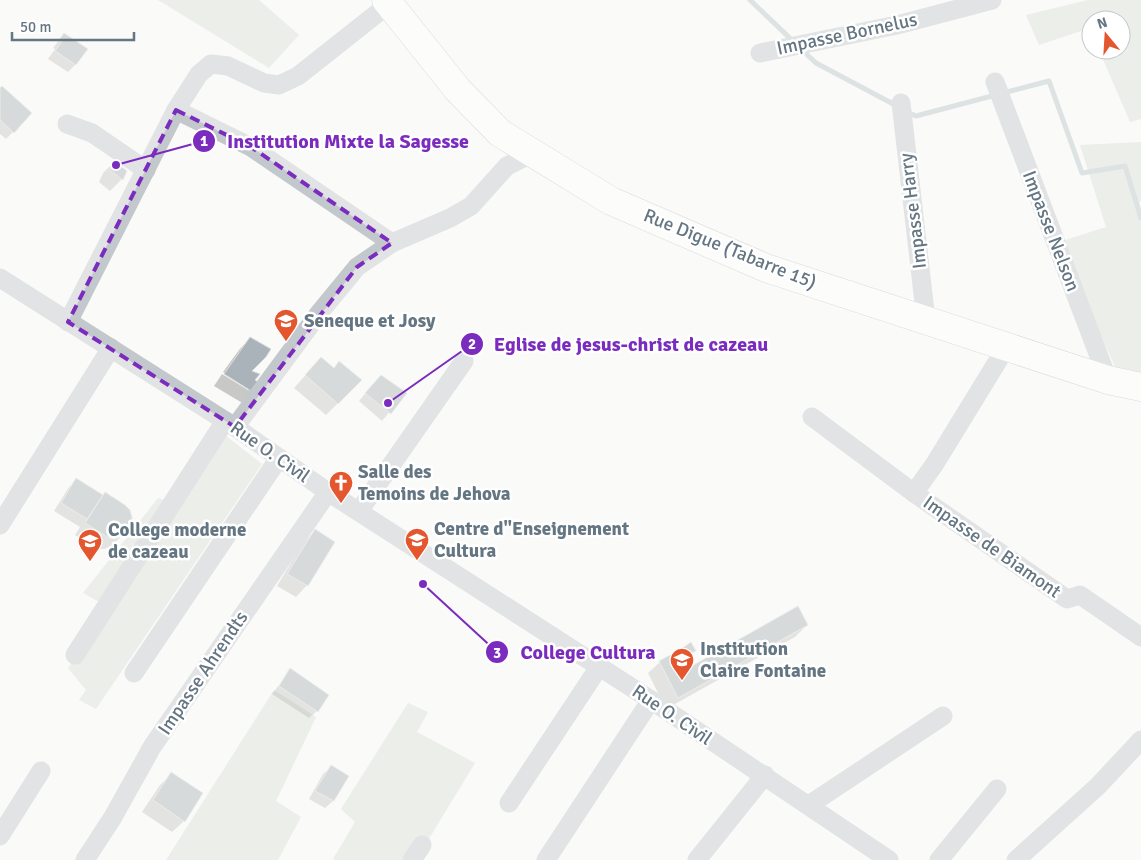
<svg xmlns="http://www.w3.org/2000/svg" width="1141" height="860" viewBox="0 0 1141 860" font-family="Signika,sans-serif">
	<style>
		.green { fill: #dadfd7 }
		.shadow { fill: #0003 }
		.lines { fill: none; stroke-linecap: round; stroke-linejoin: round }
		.stream { stroke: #bbc7cb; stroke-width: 5 }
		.building { fill: #aab3b9; stroke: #dcdcda }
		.secondary-casing { stroke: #b3babf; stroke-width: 29 }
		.street { stroke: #c3c8cc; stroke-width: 19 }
		.secondary { stroke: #fff; stroke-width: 28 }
		.marked { fill: none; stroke: #7b2cbf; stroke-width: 4; stroke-dasharray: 10 6; stroke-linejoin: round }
		.labels { text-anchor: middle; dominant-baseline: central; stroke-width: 5; stroke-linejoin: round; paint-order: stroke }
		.street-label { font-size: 19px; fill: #657683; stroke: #fff }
		.poi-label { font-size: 19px; font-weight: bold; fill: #657683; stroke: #fff; text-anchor: start }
		.leader { fill: none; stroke: #7b2cbf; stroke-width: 2 }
		.callout-dot { fill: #7b2cbf; stroke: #fff; stroke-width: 2 }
		.mark-label { font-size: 15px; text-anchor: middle; font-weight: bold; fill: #fff }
		.callout-label { font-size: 20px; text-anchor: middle; font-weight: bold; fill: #7b2cbf; stroke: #fff; stroke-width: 5; stroke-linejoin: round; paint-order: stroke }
	</style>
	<rect width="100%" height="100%" fill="#fafaf8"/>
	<g class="green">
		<path d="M158 0H259L299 35 269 68Z"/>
		<path d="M1088 0H1141V119L1130 122 1099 50H1121V20H1091V31L1090 28 1039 45 1026 15Z"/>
		<path d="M1141 142V201L1139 202 1141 209V374L1117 371 1059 242 1106 227 1080 145Z"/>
		<path d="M221 432 262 464 96 709 79 700 86 690 68 668 110 608 83 593 158 498 169 502Z"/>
		<path d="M274 690 316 717 276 801 301 817 278 860H166Z"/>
		<path d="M408 703 428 712 417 732 475 763 416 860H335L333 859 355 822 341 809Z"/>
	</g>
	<g class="shadow">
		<path d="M64 34 76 64 68 72 48 59 55 49 53 48Z"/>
		<path d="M0 90 13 132 6 139 0 134Z"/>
		<path d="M114 162 126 171 122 179 110 191 99 182 103 173Z"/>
		<path d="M250 338V372L253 380 259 385 244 404 214 386 222 374 248 390V387L223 372 239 350Z"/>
		<path d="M321 358 333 369 339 363 361 380 326 415 294 388Z"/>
		<path d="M373 384 405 393 382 421 359 401Z"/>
		<path d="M76 480 102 496 105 493 128 530 110 547 104 549H97L75 535 80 527 54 511 69 487Z"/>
		<path d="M315 531 307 585 296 597 277 586 303 543Z"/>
		<path d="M807 625 795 637 666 709 648 673 660 662 694 650 685 660 689 669Z"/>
		<path d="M291 670 317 711 309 718 272 694Z"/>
		<path d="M331 767 347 776 333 801 325 808 309 799 323 774Z"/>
		<path d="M172 774 184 821 172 832 142 812 160 785Z"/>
	</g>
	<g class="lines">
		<g class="stream">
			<path d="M750 0 794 42"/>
			<path d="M802 50 816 63 897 106"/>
			<path d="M907 112 916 116 1049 81 1082 173 1125 166 1141 218"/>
		</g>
	</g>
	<g class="building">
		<path d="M64 33 88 49 76 65 55 51 62 41 59 40Z"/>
		<path d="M2 86 32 113 14 133 0 120V88Z"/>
		<path d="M114 160 127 171 123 180 110 170Z"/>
		<path d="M250 337 271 349 266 357 252 371 260 374 255 380 261 384 256 394 224 374Z"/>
		<path d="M321 357 334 368 339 361 362 380 338 404 305 375Z"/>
		<path d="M381 375 407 393 391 414 365 393Z"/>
		<path d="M76 478 103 495 87 519 61 503Z"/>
		<path d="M105 492 125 505 130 510 132 517V524L129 531 123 536 116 538H109L85 523Z"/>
		<path d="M315 529 335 542 308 586 287 574Z"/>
		<path d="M798 606 808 625 678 698 659 661 681 649 691 642 696 651 684 656 690 667Z"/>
		<path d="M290 668 329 695 318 712 279 686Z"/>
		<path d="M331 765 349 776 334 801 315 791Z"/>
		<path d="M171 772 203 793 185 822 153 800Z"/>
	</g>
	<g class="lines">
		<defs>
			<path id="secondary" d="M386 0 458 90 500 133 611 201 766 268 1108 380 1141 387"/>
		</defs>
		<use href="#secondary" class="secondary-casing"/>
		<g class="street">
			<path d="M760 53 897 25 992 0"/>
			<path d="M995 82 1108 380"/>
			<path d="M901 103 926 320"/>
			<path d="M176 110 251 147 392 243 357 267 320 312 235 427"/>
			<path d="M67 124 92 133 146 170"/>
			<path d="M392 243 450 218 471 206 507 166 533 153"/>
			<path d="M0 278 235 427 328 492 651 700 889 860"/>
			<path d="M68 322 176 110 199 74 211 64 228 66 264 83 279 85 298 76 394 0"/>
			<path d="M1007 346 934 465 914 493 1067 599 1080 595 1141 637"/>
			<path d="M812 417 914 493"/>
			<path d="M359 511 464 361"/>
			<path d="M0 525 111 348"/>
			<path d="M75 655 225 421"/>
			<path d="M134 673 279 458"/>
			<path d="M509 803 599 667"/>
			<path d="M809 805 943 716"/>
			<path d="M0 836 41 771"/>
			<path d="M85 860 113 817 152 747 328 492"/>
			<path d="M412 860 422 845"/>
			<path d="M546 860 651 700"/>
			<path d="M697 860 765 775"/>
			<path d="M939 860 997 789"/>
			<path d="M1016 860 1098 786 1141 740"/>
		</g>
		<use href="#secondary" class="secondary"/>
	</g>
	<path d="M0 0H1141V860H0ZM176 110 251 147 392 243 357 267 235 427 68 322Z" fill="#fafaf8" fill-opacity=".55" fill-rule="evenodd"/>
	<path class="marked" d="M176 110 251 147 392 243 357 267 235 427 68 322Z"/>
	<defs>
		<symbol id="school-pin" viewBox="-11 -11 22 30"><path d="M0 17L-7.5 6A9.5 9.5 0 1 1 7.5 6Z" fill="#e4572e" stroke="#fff"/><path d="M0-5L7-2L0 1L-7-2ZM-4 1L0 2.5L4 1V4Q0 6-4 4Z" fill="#fff"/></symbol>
		<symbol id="church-pin" viewBox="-11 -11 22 30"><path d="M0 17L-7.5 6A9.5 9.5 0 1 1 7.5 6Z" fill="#e4572e" stroke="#fff"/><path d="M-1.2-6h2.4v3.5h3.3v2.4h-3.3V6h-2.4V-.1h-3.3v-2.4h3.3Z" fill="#fff"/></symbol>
		<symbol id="university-pin" viewBox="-11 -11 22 30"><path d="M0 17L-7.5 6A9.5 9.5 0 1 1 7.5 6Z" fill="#e4572e" stroke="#fff"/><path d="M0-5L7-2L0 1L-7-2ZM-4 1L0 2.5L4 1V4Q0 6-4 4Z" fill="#fff"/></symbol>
	</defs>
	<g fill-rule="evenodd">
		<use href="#school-pin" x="272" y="307" width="28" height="38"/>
		<use href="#church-pin" x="327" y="469" width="28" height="38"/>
		<use href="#school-pin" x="403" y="526" width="28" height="38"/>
		<use href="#university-pin" x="76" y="527" width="28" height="38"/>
		<use href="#school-pin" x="668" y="646" width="28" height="38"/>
	</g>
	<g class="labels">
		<g class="street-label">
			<text transform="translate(847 34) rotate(-12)">Impasse Bornelus</text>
			<text transform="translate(913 211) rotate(-97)">Impasse Harry</text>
			<text transform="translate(1051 231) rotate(69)">Impasse Nelson</text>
			<text transform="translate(730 249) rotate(22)">Rue Digue (Tabarre 15)</text>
			<text transform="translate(270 452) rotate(35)">Rue O. Civil</text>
			<text transform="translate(992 547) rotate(35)">Impasse de Biamont</text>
			<text transform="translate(203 673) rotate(-56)">Impasse Ahrendts</text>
			<text transform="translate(672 715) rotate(34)">Rue O. Civil</text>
		</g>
		<g class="poi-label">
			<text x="304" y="321">Seneque et Josy</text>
			<text x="358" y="472">Salle des<tspan x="358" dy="22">Temoins de Jehova</tspan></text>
			<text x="434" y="529">Centre d"Enseignement<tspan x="434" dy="22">Cultura</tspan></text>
			<text x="108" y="530">College moderne<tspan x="108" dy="22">de cazeau</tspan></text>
			<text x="700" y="649">Institution<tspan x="700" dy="22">Claire Fontaine</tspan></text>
		</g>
	</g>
	<path class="leader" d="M116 165L204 141M388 403L472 344M423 584L497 652"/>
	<g class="callout-dot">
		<circle cx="116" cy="165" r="5"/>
		<circle cx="388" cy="403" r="5"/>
		<circle cx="423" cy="584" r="5"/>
		<circle cx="204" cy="141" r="12"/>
		<circle cx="472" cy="344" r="12"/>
		<circle cx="497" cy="652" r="12"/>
	</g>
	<g class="mark-label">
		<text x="204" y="146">1</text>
		<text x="472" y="349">2</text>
		<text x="497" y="658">3</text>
	</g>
	<g class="callout-label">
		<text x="348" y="148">Institution Mixte la Sagesse</text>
		<text x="631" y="351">Eglise de jesus-christ de cazeau</text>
		<text x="588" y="659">College Cultura</text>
	</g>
	<g transform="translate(1106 35) rotate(342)"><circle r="24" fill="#ffffff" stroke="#c1c8cd"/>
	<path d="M0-4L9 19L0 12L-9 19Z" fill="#e4572e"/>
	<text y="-8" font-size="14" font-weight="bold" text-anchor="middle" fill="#657683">N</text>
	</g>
	<path d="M12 32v8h122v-8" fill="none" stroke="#657683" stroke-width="2.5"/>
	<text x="20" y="32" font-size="15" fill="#657683" stroke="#ffffff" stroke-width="4" paint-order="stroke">50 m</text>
</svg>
